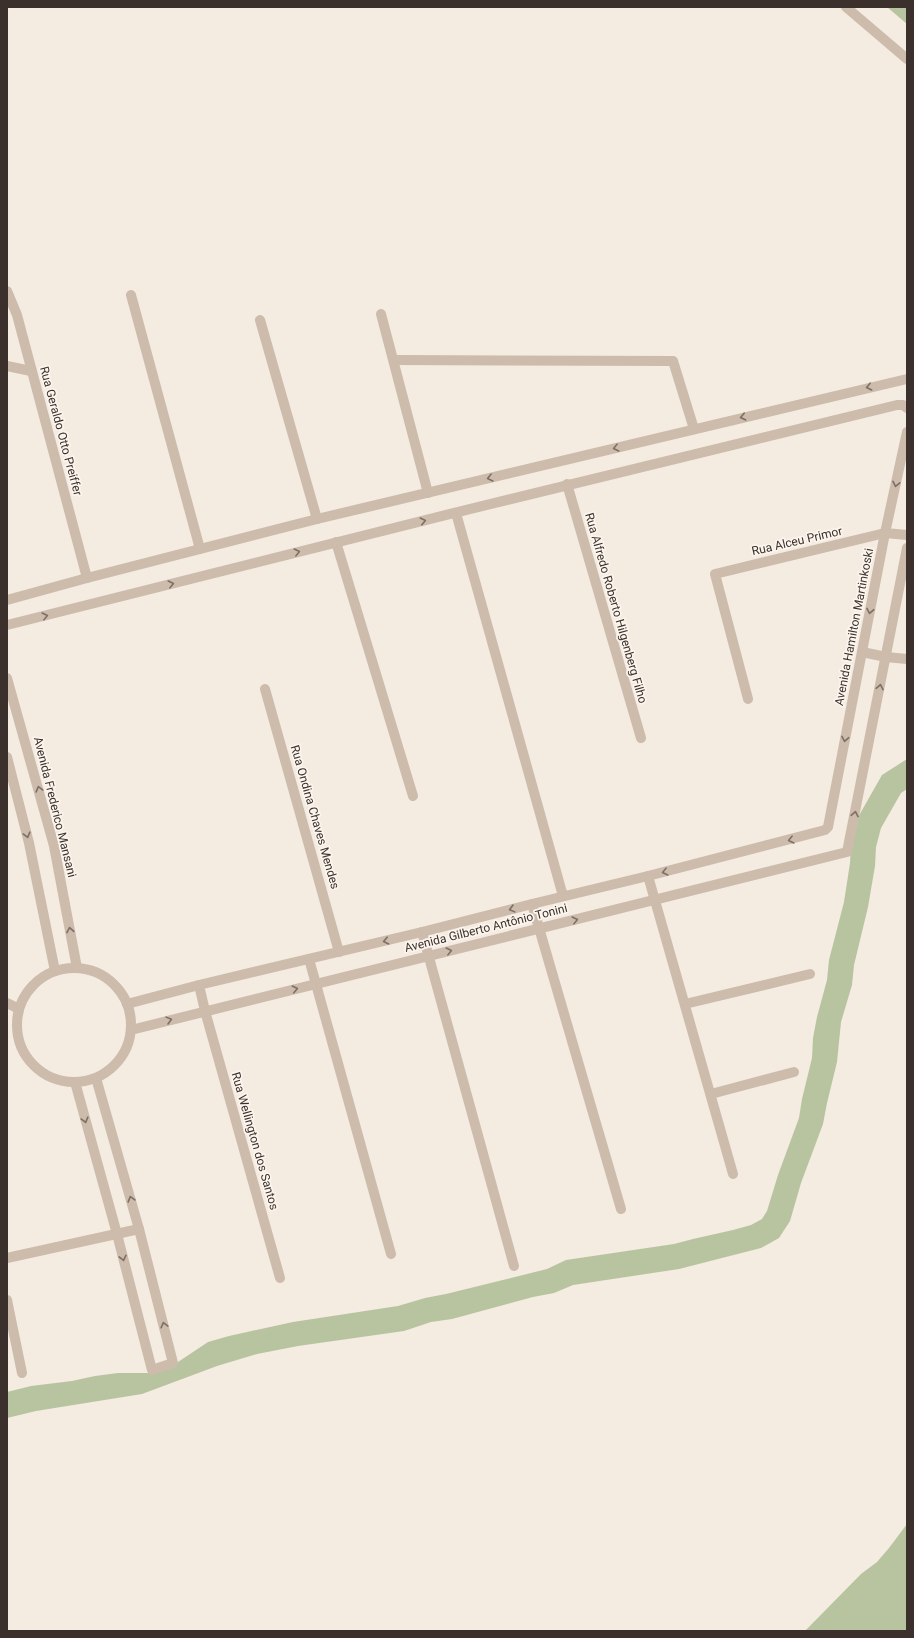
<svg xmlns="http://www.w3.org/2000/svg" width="914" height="1638" viewBox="0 0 914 1638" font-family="Roboto,sans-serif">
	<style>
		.green { fill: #b8c4a0 }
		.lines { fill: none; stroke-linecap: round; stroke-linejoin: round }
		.minor { stroke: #cdbbac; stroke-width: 10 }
		.oneway { stroke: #7d6f65 }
		.labels { text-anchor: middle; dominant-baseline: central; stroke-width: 3.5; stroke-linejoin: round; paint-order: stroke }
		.street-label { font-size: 12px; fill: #3b302b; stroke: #fbf5ee }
	</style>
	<rect width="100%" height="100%" fill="#f4ebe1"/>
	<g class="green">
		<path d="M887 7H907V24Z"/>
		<path d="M907 759V789L901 793 881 828 876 847 875 866 868 907 854 965 852 985 841 1022 837 1062 827 1103 823 1124 801 1183 790 1221 779 1238 761 1248 679 1269 573 1285 554 1293 533 1297 452 1319 431 1322 404 1331 298 1346 257 1354 217 1366 142 1394 36 1411 7 1418V1392L31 1386 72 1381 95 1376 118 1373H153L175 1364 208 1342 229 1336 293 1322 398 1306 425 1298 446 1294 547 1269 566 1260 674 1244 693 1239 733 1230 751 1225 762 1219 767 1211 778 1175 799 1118 802 1099 812 1058 813 1038 817 1017 827 980 829 960 844 902 850 863 851 843 857 819 882 775Z"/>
		<path d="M907 1524V1631H805L861 1574 877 1562 889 1548Z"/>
	</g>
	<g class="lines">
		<g class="minor">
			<path d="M846 7 907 59"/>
			<path d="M7 291 17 315 87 578"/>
			<path d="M131 295 200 549"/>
			<path d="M381 314 428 493"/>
			<path d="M260 320 317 519"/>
			<path d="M394 360 673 361 694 429"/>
			<path d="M7 366 31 371"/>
			<path d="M567 484 641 738"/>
			<path d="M456 513 563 896"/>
			<path d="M336 542 413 796"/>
			<path d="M7 600 87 578 317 519 907 379"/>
			<path d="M7 625C303 550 600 476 897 405H903L907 408"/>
			<path d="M862 652 886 657 907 659"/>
			<path d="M7 678 54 846 77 968"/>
			<path d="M265 689 339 952"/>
			<path d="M748 699 715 574 885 533 907 535"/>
			<path d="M7 757 29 843 55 971"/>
			<path d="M648 876 733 1174"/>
			<path d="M532 904 621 1209"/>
			<path d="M422 932 514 1266"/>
			<path d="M309 959 391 1254"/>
			<circle cx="74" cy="1025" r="57"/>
			<path d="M199 985 205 1011 280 1278"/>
			<path d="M7 1003 19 1009"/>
			<path d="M127 1004 199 985 422 932 532 904 648 876 825 830 828 827 885 533 907 432"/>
			<path d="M685 1004 810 974"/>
			<path d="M131 1030 847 852 907 548"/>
			<path d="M75 1082 117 1234 152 1370 173 1363 139 1229 96 1078"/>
			<path d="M711 1094 794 1072"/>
			<path d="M7 1258 139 1229"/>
			<path d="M7 1300 22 1373"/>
		</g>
	</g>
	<defs><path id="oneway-chevron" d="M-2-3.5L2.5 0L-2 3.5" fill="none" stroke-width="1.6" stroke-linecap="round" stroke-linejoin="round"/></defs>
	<g class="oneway">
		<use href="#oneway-chevron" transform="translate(869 387) rotate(167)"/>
		<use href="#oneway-chevron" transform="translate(743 417) rotate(167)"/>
		<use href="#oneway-chevron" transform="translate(616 448) rotate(166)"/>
		<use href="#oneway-chevron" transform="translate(490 478) rotate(166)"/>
		<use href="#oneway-chevron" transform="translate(896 484) rotate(102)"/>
		<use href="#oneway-chevron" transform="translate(423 521) rotate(-13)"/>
		<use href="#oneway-chevron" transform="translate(297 552) rotate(-14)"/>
		<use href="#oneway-chevron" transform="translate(171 584) rotate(-14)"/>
		<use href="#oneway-chevron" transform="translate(870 611) rotate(101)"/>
		<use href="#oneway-chevron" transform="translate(45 616) rotate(-14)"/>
		<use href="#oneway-chevron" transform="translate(880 687) rotate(-79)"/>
		<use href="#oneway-chevron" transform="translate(845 739) rotate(101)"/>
		<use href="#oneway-chevron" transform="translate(39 789) rotate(-105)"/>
		<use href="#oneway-chevron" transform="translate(855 814) rotate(-79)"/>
		<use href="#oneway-chevron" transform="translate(27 835) rotate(75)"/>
		<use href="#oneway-chevron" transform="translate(791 840) rotate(166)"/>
		<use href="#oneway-chevron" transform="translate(665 872) rotate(166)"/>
		<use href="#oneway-chevron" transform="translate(512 909) rotate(165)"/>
		<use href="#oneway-chevron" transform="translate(575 920) rotate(-14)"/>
		<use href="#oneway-chevron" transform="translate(70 930) rotate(-100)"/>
		<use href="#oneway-chevron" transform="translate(386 941) rotate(167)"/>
		<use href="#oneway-chevron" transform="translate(449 951) rotate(-14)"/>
		<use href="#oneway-chevron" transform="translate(295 989) rotate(-13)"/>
		<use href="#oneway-chevron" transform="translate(169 1020) rotate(-15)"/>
		<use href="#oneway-chevron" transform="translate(85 1120) rotate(75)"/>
		<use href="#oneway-chevron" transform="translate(131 1199) rotate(-106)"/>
		<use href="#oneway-chevron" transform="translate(123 1258) rotate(76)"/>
		<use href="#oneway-chevron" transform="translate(164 1325) rotate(-104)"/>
	</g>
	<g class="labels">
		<g class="street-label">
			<text transform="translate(61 431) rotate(75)">Rua Geraldo Otto Preiffer</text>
			<text transform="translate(797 541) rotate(-13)">Rua Alceu Primor</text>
			<text transform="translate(616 608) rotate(74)">Rua Alfredo Roberto Hilgenberg Filho</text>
			<text transform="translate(854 627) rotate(-79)">Avenida Hamilton Martinkoski</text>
			<text transform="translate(55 807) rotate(76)">Avenida Frederico Mansani</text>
			<text transform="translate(315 817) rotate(74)">Rua Ondina Chaves Mendes</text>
			<text transform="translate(486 928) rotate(-14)">Avenida Gilberto Antônio Tonini</text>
			<text transform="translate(255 1141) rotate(74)">Rua Wellington dos Santos</text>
		</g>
	</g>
	<rect width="914" height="1638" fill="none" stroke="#3b302b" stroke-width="16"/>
</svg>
